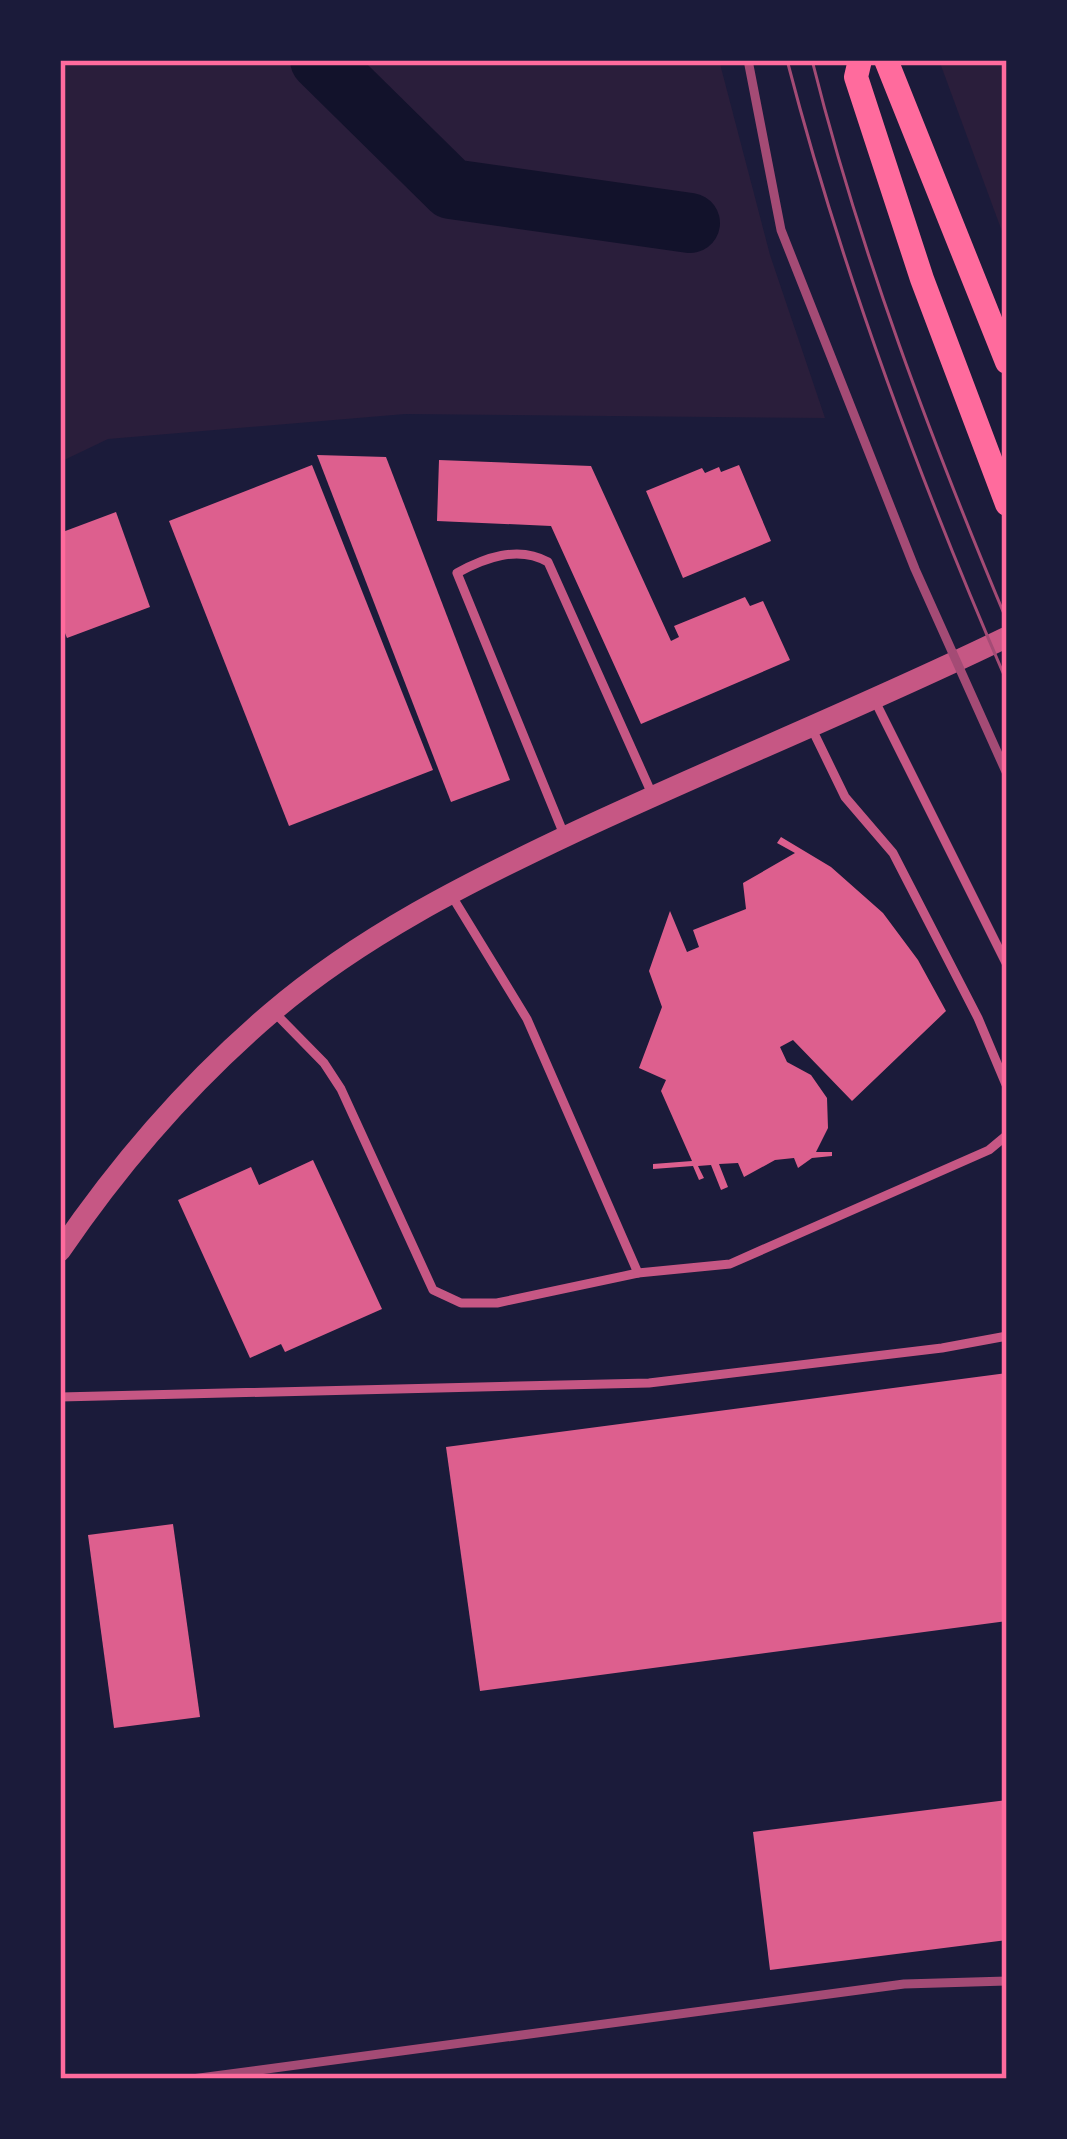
<svg xmlns="http://www.w3.org/2000/svg" width="1067" height="2139" viewBox="0 0 1067 2139" font-family="'PT Sans',sans-serif">
	<style>
		.green { fill: #2a1e3b }
		.lines { fill: none; stroke-linecap: round; stroke-linejoin: round }
		.river { stroke: #12122b; stroke-width: 60 }
		.building { fill: #dd5f8e }
		.service { stroke: #c65784; stroke-width: 9 }
		.tertiary { stroke: #c65784; stroke-width: 21 }
		.secondary { stroke: #ff6b9d; stroke-width: 24 }
		.tram { stroke: #a44b75; stroke-width: 3 }
		.rail { stroke: #a44b75; stroke-width: 9 }
		.neatline { fill: none; stroke: #ff6b9d; stroke-width: 4.5 }
	</style>
	<rect width="100%" height="100%" fill="#1b1b3a"/>
	<g class="green">
		<path d="M60 60H719L770 255 825 418 405 414 108 439 60 462Z"/>
		<path d="M939 60H1007V245Z"/>
	</g>
	<g class="lines">
		<path class="river" d="M320 60 451 189 690 223"/>
	</g>
	<g class="building">
		<path d="M317 455 386 457 510 780 451 802Z"/>
		<path d="M439 460 591 466 671 641 679 637 674 626 745 597 750 606 763 601 790 660 641 724 551 526 437 521Z"/>
		<path d="M312 465 433 770 289 826 169 521Z"/>
		<path d="M739 465 771 541 683 578 646 491 702 468 705 473 719 467 721 472Z"/>
		<path d="M116 512 150 607 67 638 60 621V533Z"/>
		<path d="M781 837 831 867 883 913 918 960 946 1011 852 1101 793 1040 780 1047 787 1062 811 1075 827 1098 828 1128 816 1152H832V1156L812 1158 798 1168 794 1158 775 1160 744 1177 738 1163 719 1164 728 1187 721 1190 711 1165 698 1166 704 1178 699 1180 693 1166 653 1169V1164L692 1161 661 1091 666 1080 639 1068 662 1007 649 971 670 911 687 952 699 947 693 930 746 909 743 883 795 853 777 843Z"/>
		<path d="M313 1160 382 1309 285 1352 281 1344 250 1358 178 1200 251 1167 259 1185Z"/>
		<path d="M1007 1373V1621L480 1691 446 1447Z"/>
		<path d="M173 1524 200 1717 114 1728 88 1535Z"/>
		<path d="M1007 1800V1940L770 1970 753 1832Z"/>
	</g>
	<g class="lines">
		<g class="service">
			<path d="M875 701 1007 965"/>
			<path d="M811 727 845 797 893 853 978 1018 1007 1087"/>
			<path d="M565 837 457 573C484 558 518 545 548 562L652 794"/>
			<path d="M273 1011 324 1063 341 1089 433 1290 461 1303H497L638 1273 527 1019 450 893"/>
			<path d="M638 1273 730 1264 989 1150 1007 1135"/>
			<path d="M60 1397 649 1383 942 1348 1007 1336"/>
		</g>
		<path class="tertiary" d="M60 1251C120 1163 189 1083 271 1013 361 936 469 882 575 832 718 765 865 706 1007 637"/>
		<g class="secondary">
			<path d="M860 60 856 77 922 279 1007 504"/>
			<path d="M886 60 1007 362"/>
		</g>
		<g class="tram">
			<path d="M787 60C842 272 920 481 1007 682"/>
			<path d="M812 60C860 252 931 439 1007 621"/>
		</g>
		<g class="rail">
			<path d="M748 60 781 230 915 569 1007 774"/>
			<path d="M192 2079 904 1984 1007 1981"/>
		</g>
	</g>
	<rect width="1067" height="2139" fill="none" stroke="#1b1b3a" stroke-width="126"/>
	<rect x="63" y="63" width="941" height="2013" class="neatline"/>
</svg>
